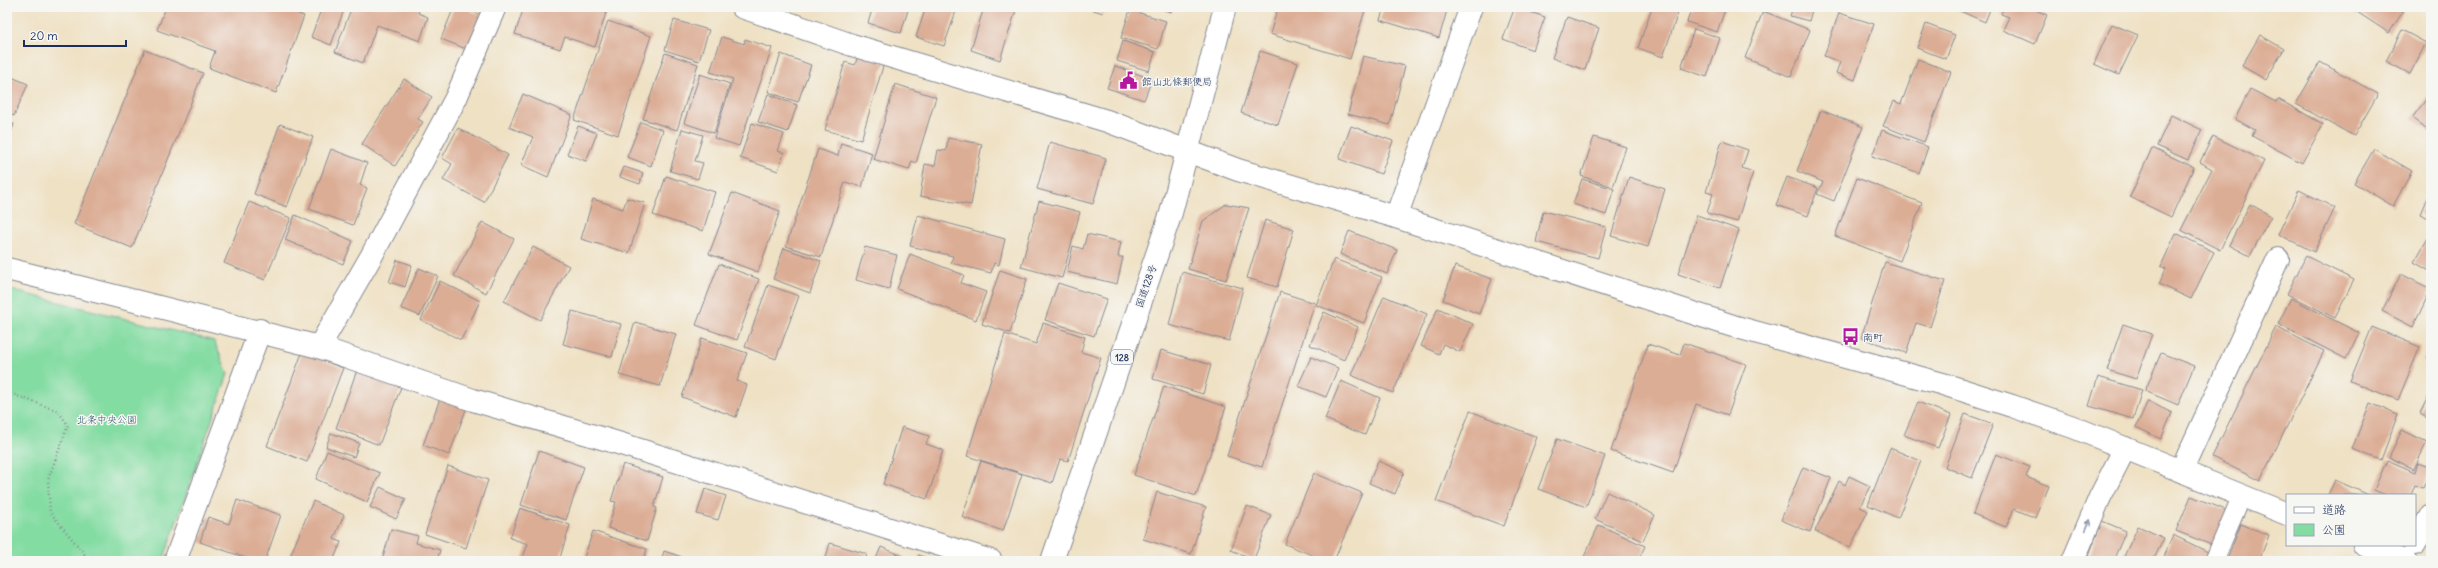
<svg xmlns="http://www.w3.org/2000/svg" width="2438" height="568" viewBox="0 0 2438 568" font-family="Delius,'Klee One',sans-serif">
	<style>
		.green { fill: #83dca2; stroke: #4f8680 }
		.building { fill: #dcad95 }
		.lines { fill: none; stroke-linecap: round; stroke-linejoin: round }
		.lane-casing { stroke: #858891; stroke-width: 20 }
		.street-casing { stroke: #858891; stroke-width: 24 }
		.secondary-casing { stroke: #858891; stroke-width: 24 }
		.highway-casing { stroke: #858891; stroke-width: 24 }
		.path { stroke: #858891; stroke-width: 2.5; stroke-dasharray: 1 3; stroke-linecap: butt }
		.lane { stroke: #fff; stroke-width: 18 }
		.street { stroke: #fff; stroke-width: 22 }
		.secondary { stroke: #fff; stroke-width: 22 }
		.highway { stroke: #fff; stroke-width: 22 }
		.oneway { stroke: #8d97ae }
		.labels { text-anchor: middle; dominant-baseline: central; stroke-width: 3; stroke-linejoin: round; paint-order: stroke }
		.shield { fill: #f6f6f2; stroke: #5d6b8a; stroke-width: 1 }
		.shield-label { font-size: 9px; font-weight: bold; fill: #1b2f5e }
		.poi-label { font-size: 10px; fill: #1b2f5e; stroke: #f6f6f2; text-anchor: start }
		.street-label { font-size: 10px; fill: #1b2f5e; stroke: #f6f6f2 }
		.park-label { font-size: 10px; fill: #355a6f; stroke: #f6f6f2 }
	</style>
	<rect width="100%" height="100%" fill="#f6f6f2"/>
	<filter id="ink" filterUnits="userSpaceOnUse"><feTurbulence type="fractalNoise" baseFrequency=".025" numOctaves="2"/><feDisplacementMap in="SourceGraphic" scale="8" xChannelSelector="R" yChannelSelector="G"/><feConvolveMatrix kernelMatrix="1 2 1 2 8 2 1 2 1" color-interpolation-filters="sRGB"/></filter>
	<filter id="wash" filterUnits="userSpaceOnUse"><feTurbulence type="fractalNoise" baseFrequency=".012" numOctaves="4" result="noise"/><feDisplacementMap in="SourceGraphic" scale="16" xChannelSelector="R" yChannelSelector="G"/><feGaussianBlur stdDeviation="0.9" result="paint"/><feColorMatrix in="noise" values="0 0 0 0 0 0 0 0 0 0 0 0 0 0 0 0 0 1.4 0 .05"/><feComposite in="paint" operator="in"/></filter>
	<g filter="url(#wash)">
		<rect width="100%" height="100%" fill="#efe1c4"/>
		<path class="green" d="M7 289 214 341 228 374 163 561H7Z"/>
		<g id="blocks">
			<g class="building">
				<path d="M166 7H280L304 16 276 93 209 68 215 51 157 30Z"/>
				<path d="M322 7H345L331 45 311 37Z"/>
				<path d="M356 7H420L418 13 428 17 420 41 377 25 363 63 335 52 351 9 355 10Z"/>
				<path d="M454 7H461L484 16 469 50 441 39Z"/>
				<path d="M524 7H608L595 47 565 37 560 49 515 34Z"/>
				<path d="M873 7H909L901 33 868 23Z"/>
				<path d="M926 7H945L956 11 944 46 916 37Z"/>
				<path d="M984 7H1017L1000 60 971 50Z"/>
				<path d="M1084 7H1105L1103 13Z"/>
				<path d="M1155 7H1172L1171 12Z"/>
				<path d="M1278 7H1366L1350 59 1270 34Z"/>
				<path d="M1384 7H1448L1439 38 1380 20Z"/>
				<path d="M1515 7 1545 17 1533 50 1503 39Z"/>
				<path d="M1652 7H1680L1663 57 1638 48Z"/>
				<path d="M1692 7H1726L1717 32 1687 22Z"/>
				<path d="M1793 7H1813L1809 21 1790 16Z"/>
				<path d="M1951 7H1991L1985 22Z"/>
				<path d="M2004 7H2029L2047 15 2035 44 2003 30 2009 17 2001 14Z"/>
				<path d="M2356 7H2406L2389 33 2354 10Z"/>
				<path d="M1130 10 1166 21 1158 49 1121 38Z"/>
				<path d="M1763 11 1810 30 1791 77 1745 58Z"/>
				<path d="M1839 13 1874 24 1855 80 1836 73 1840 62 1824 56Z"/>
				<path d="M1567 17 1599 28 1585 70 1552 58Z"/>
				<path d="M674 20 709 30 699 61 665 50Z"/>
				<path d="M608 21 651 36 618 135 574 120Z"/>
				<path d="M1926 24 1955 35 1946 59 1917 48Z"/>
				<path d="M2112 24 2138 35 2119 75 2094 64Z"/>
				<path d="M1694 29 1720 38 1707 77 1681 68Z"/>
				<path d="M2402 30 2426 43 2410 74 2386 61Z"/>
				<path d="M2260 35 2284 49 2266 80 2242 66Z"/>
				<path d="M722 37 744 44 745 39 772 48 739 146 714 138 733 79 710 72Z"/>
				<path d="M1123 41 1155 52 1149 71 1117 61Z"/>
				<path d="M145 50 203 73 132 248 74 224Z"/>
				<path d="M1260 51 1298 63 1278 125 1241 113Z"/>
				<path d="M665 53 698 64 677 130 643 119Z"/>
				<path d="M781 54 811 65 798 102 768 92Z"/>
				<path d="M858 55 884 63 861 140 825 130 845 62 855 65Z"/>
				<path d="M1363 56 1405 66 1390 125 1348 114Z"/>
				<path d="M1918 59 1951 72 1924 142 1883 126 1894 101 1901 104Z"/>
				<path d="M2320 62 2378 94 2354 136 2296 104Z"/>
				<path d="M1115 66 1152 79 1144 100 1107 88Z"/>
				<path d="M700 74 730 84 714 133 684 123Z"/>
				<path d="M7 75 28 84 14 116 7 113Z"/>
				<path d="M404 79 432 97 418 119 423 122 395 166 362 144Z"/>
				<path d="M895 84 936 97 916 163 912 161 909 170 873 159Z"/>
				<path d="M2250 89 2276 102 2278 99 2323 124 2302 163 2252 136 2255 130 2235 119Z"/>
				<path d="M2431 93V133L2412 118Z"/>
				<path d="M523 94 572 115 548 177 521 165 533 137 509 127Z"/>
				<path d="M768 94 797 105 788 132 758 122Z"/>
				<path d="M1821 110 1863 127 1834 201 1817 194 1823 182 1797 171Z"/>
				<path d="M2171 115 2202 130 2188 160 2157 146Z"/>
				<path d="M7 122 14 124 7 143Z"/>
				<path d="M641 122 663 130 651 166 627 157Z"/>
				<path d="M752 123 784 134 778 151 784 153 778 171 740 158Z"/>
				<path d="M280 124 313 137 287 207 254 194Z"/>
				<path d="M578 126 597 133 586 161 567 154Z"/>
				<path d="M1351 126 1393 141 1381 174 1339 159Z"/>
				<path d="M458 128 508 155 484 202 443 180 452 164 442 158Z"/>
				<path d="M682 129 703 135 695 161 703 163 698 179 670 171Z"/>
				<path d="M1882 130 1928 147 1919 173 1872 156Z"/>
				<path d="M2213 136 2264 161 2220 250 2181 230 2212 169 2200 162Z"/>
				<path d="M1594 137 1626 147 1613 187 1581 176Z"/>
				<path d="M948 138 982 144 971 205 920 196 925 164 935 166 938 150 946 151Z"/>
				<path d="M1722 141 1748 150 1742 168 1753 172 1737 222 1707 213 1713 194 1706 192Z"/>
				<path d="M1050 142 1106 158 1093 204 1037 189Z"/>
				<path d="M841 143 872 153 862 187 845 182 821 257 786 246 818 149 838 156Z"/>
				<path d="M2152 148 2194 167 2171 217 2130 197Z"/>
				<path d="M331 149 367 163 360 185 367 188 353 225 309 209Z"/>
				<path d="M2374 149 2412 171 2393 206 2354 183Z"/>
				<path d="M624 167 643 173 640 184 620 177Z"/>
				<path d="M666 176 715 192 703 231 653 215Z"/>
				<path d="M1629 177 1665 189 1648 247 1611 236Z"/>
				<path d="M1787 177 1818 188 1808 216 1776 205Z"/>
				<path d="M1857 178 1922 203 1900 261 1835 236Z"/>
				<path d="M1582 179 1614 189 1606 215 1573 204Z"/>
				<path d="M2431 188V219L2420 214Z"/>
				<path d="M2299 190 2335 208 2314 252 2278 234Z"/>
				<path d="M732 193 780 211 758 272 709 254Z"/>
				<path d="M627 198 645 203 629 253 581 239 593 199 623 209Z"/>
				<path d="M1039 201 1080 212 1062 278 1021 267Z"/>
				<path d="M249 202 291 218 265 280 224 263Z"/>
				<path d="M1226 204 1249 208 1226 280 1188 269 1203 221Z"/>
				<path d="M2250 204 2271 216 2250 256 2229 245Z"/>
				<path d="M1543 211 1606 227 1598 258 1536 242Z"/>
				<path d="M295 215 353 241 343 264 285 240Z"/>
				<path d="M918 215 1005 239 999 265 994 263 991 273 951 263 953 256 910 246Z"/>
				<path d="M1697 215 1739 230 1720 288 1678 274Z"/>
				<path d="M1265 220 1294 229 1277 287 1247 278Z"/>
				<path d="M482 222 514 239 486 293 454 276Z"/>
				<path d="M1349 231 1397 250 1387 274 1340 254Z"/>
				<path d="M2176 233 2214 252 2191 299 2159 284 2166 269 2161 266Z"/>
				<path d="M2431 233V272L2414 262Z"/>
				<path d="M1087 234 1121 242 1118 257H1123L1117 284 1067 272 1073 246 1083 249Z"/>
				<path d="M533 247 569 266 540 320 504 301Z"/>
				<path d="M865 247 897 255 889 289 856 280Z"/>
				<path d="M784 248 821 261 810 293 773 279Z"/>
				<path d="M910 254 964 275 961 283 986 292 976 320 897 289Z"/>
				<path d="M2306 256 2354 280 2335 318 2287 294Z"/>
				<path d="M1334 259 1382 277 1364 323 1316 305Z"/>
				<path d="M397 260 412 265 405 287 389 282Z"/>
				<path d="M1885 262 1945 281 1930 327 1916 323 1906 353 1861 338Z"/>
				<path d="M719 264 759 279 737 340 696 325Z"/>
				<path d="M1455 266 1492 279 1479 314 1443 300Z"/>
				<path d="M419 268 438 276 420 316 401 308Z"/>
				<path d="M1000 270 1027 279 1010 333 982 324Z"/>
				<path d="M1182 272 1243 288 1229 341 1169 325Z"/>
				<path d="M2401 274 2431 289 2413 327 2382 311Z"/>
				<path d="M440 281 480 301 461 340 421 320Z"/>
				<path d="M1058 283 1107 299 1094 336 1045 320Z"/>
				<path d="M768 285 799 296 776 359 745 347Z"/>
				<path d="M1280 292 1315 303 1262 467 1227 456Z"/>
				<path d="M1384 296 1427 314 1393 393 1351 375Z"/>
				<path d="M2291 298 2359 333 2346 359 2278 324Z"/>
				<path d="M1438 308 1473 324 1460 352 1443 344 1439 354 1421 346Z"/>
				<path d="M572 311 621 324 612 357 563 344Z"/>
				<path d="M1324 312 1358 327 1344 360 1310 345Z"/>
				<path d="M635 322 676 334 660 386 619 375Z"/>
				<path d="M1043 323 1085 337 1081 352 1101 358 1068 461 1060 459 1052 483 967 456 1005 334 1036 344Z"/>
				<path d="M2123 324 2152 334 2136 379 2107 370Z"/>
				<path d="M2276 327 2324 351 2260 481 2212 457Z"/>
				<path d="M2372 327 2420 347 2398 400 2350 381Z"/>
				<path d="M702 338 747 353 737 381 747 385 736 417 682 397Z"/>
				<path d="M1684 343 1746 364 1728 415 1696 404 1673 473 1611 451 1648 344 1680 355Z"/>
				<path d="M2431 348V360L2426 358Z"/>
				<path d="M1161 350 1211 365 1203 394 1153 379Z"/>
				<path d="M302 353 343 368 307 462 267 446Z"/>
				<path d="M2161 353 2194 366 2178 405 2145 391Z"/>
				<path d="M1311 357 1338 368 1326 397 1298 386Z"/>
				<path d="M357 370 401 387 379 445 336 428Z"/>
				<path d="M2098 377 2142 390 2133 419 2089 406Z"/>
				<path d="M1341 381 1380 398 1365 435 1325 419Z"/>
				<path d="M1164 386 1226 407 1196 496 1134 475Z"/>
				<path d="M2431 391V419L2420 413Z"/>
				<path d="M441 396 467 407 449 455 423 445Z"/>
				<path d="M2148 401 2172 413 2161 439 2136 427Z"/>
				<path d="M1918 402 1951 415 1938 448 1904 435Z"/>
				<path d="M2370 403 2398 414 2381 460 2352 449Z"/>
				<path d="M1470 411 1537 437 1504 526 1436 501Z"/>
				<path d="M1965 414 1993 424 1972 478 1945 467Z"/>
				<path d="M902 427 929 436 926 444 943 450 927 499 883 484Z"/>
				<path d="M2402 430 2427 442 2414 469 2389 457Z"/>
				<path d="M331 433 359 443 354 457 326 447Z"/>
				<path d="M1557 439 1605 456 1586 507 1538 489Z"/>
				<path d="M1890 448 1921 461 1898 518 1868 505Z"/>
				<path d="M327 451 380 473 367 502 316 479Z"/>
				<path d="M539 451 584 467 566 520 521 505Z"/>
				<path d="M1996 454 2030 467 2026 477 2049 486 2036 518 2014 509 2006 527 1973 514Z"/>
				<path d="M2387 460 2415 472 2418 463 2431 468 2423 488 2415 485 2411 495H2386L2374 490Z"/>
				<path d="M981 461 1022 474 1003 531 962 517Z"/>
				<path d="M1378 461 1404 472 1395 494 1369 483Z"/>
				<path d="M623 464 663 477 654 507 657 508 647 541 608 528 616 502 611 501Z"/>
				<path d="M448 466 488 480 466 548 425 534Z"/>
				<path d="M1803 467 1831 478 1810 532 1781 520Z"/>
				<path d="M1314 473 1362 493 1334 561H1327L1285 544Z"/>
				<path d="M1849 476 1870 486 1860 507 1868 511 1850 548 1815 531 1839 481 1845 485Z"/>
				<path d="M2335 480 2369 495H2328Z"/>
				<path d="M380 487 406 499 396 519 370 507Z"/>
				<path d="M705 489 726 496 718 520 697 514Z"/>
				<path d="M1157 492 1206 507 1191 554 1143 539Z"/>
				<path d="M1607 492 1655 515 1643 541 1595 519Z"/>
				<path d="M2191 496 2228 511 2214 546 2176 531Z"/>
				<path d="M237 500 281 515 265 561H255L200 542 208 517 229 524Z"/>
				<path d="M313 501 344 515 334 539 341 542 333 561H288Z"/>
				<path d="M1247 506 1271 515 1254 559 1231 550Z"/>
				<path d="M520 508 570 525 559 561 522 560 528 544 510 538Z"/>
				<path d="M2102 521 2126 531 2113 561H2089L2087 560Z"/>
				<path d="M2241 524 2269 535 2259 561 2227 560Z"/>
				<path d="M1599 525 1645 546 1638 561H1582Z"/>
				<path d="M2138 526 2164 538 2153 561H2122Z"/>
				<path d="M391 529 418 536 416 543 440 550 437 561H382Z"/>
				<path d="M593 531 647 549 643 561H583Z"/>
				<path d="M2173 535 2210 553 2207 561H2161Z"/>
				<path d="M830 543 867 554 865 561H825Z"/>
				<path d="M881 547 903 556 901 561H875Z"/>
				<path d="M664 551 682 557 681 561H661Z"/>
				<path d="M919 555 934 561H917Z"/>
			</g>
		</g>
	</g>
	<g filter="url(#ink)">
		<use href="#blocks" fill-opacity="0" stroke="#858891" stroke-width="1"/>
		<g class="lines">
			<defs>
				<path id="lane" d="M2214 561 2242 495"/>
				<g id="street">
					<path d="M7 269 319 347 473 400 618 443 991 561"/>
					<path d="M319 347 372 255 456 98 495 7"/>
					<path d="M2181 471 2278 259"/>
					<path d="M2415 544 2431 515"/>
					<path d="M175 561 260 330"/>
					<path d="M2073 561 2100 497 2125 448"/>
				</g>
				<g id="secondary">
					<path d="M742 7 852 45 1107 121 1238 170 1396 217 1733 326 1943 384 2012 406 2073 427 2287 514"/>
					<path d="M1396 217 1471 7"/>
					<path d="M2364 545 2405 561"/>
				</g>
				<path id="highway" d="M1052 561 1171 213 1225 7"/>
			</defs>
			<use href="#lane" class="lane-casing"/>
			<use href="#street" class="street-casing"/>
			<use href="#secondary" class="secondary-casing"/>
			<use href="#highway" class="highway-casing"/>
			<path class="path" d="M7 392 58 411 68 425 48 480 50 512 90 561"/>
			<use href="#lane" class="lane"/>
			<use href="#street" class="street"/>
			<use href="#secondary" class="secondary"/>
			<use href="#highway" class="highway"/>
		</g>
		<defs><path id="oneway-shaft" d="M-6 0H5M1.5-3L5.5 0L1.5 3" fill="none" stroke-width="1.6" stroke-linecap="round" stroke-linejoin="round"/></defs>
		<use class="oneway" href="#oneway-shaft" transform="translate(2088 525) rotate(-67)"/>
	</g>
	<defs>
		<symbol id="civic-bare" viewBox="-9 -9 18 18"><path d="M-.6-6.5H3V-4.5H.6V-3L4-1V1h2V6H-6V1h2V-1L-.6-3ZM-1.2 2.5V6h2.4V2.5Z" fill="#b5179e" stroke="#f6f6f2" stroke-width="2.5" paint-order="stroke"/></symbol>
		<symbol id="bus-bare" viewBox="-9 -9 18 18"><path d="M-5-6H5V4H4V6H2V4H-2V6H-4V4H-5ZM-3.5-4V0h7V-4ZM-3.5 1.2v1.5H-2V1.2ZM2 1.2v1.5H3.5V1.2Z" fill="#b5179e" stroke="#f6f6f2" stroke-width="2.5" paint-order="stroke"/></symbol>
	</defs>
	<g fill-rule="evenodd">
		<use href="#civic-bare" x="1116" y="68" width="25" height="25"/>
		<use href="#bus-bare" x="1838" y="324" width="25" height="25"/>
	</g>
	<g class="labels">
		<rect class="shield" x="1111" y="350" width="22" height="14" rx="3"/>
		<g class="shield-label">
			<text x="1122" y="357">128</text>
		</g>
		<g class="poi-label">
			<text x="1142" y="81">館山北條郵便局</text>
			<text x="1863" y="337">南町</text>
		</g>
		<g class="street-label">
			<text transform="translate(1146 286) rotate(-71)">国道128号</text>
		</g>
		<g class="park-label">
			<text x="107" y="419">北条中央公園</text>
		</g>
	</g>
	<rect width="2438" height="568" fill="none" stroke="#f6f6f2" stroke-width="24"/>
	<rect x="2286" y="494" width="130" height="52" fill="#f6f6f2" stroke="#9ea6b7"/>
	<rect x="2294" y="507" width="20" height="6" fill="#ffffff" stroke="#9ea6b7"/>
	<text x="2322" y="514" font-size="12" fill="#1b2f5e">道路</text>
	<rect x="2294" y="524" width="20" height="12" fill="#83dca2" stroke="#9ea6b7"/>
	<text x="2322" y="534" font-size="12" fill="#1b2f5e">公園</text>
	<path d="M24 40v6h102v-6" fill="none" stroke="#1b2f5e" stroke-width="2"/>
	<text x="30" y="40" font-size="12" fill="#1b2f5e" stroke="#f6f6f2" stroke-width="3" paint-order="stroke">20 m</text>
</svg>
